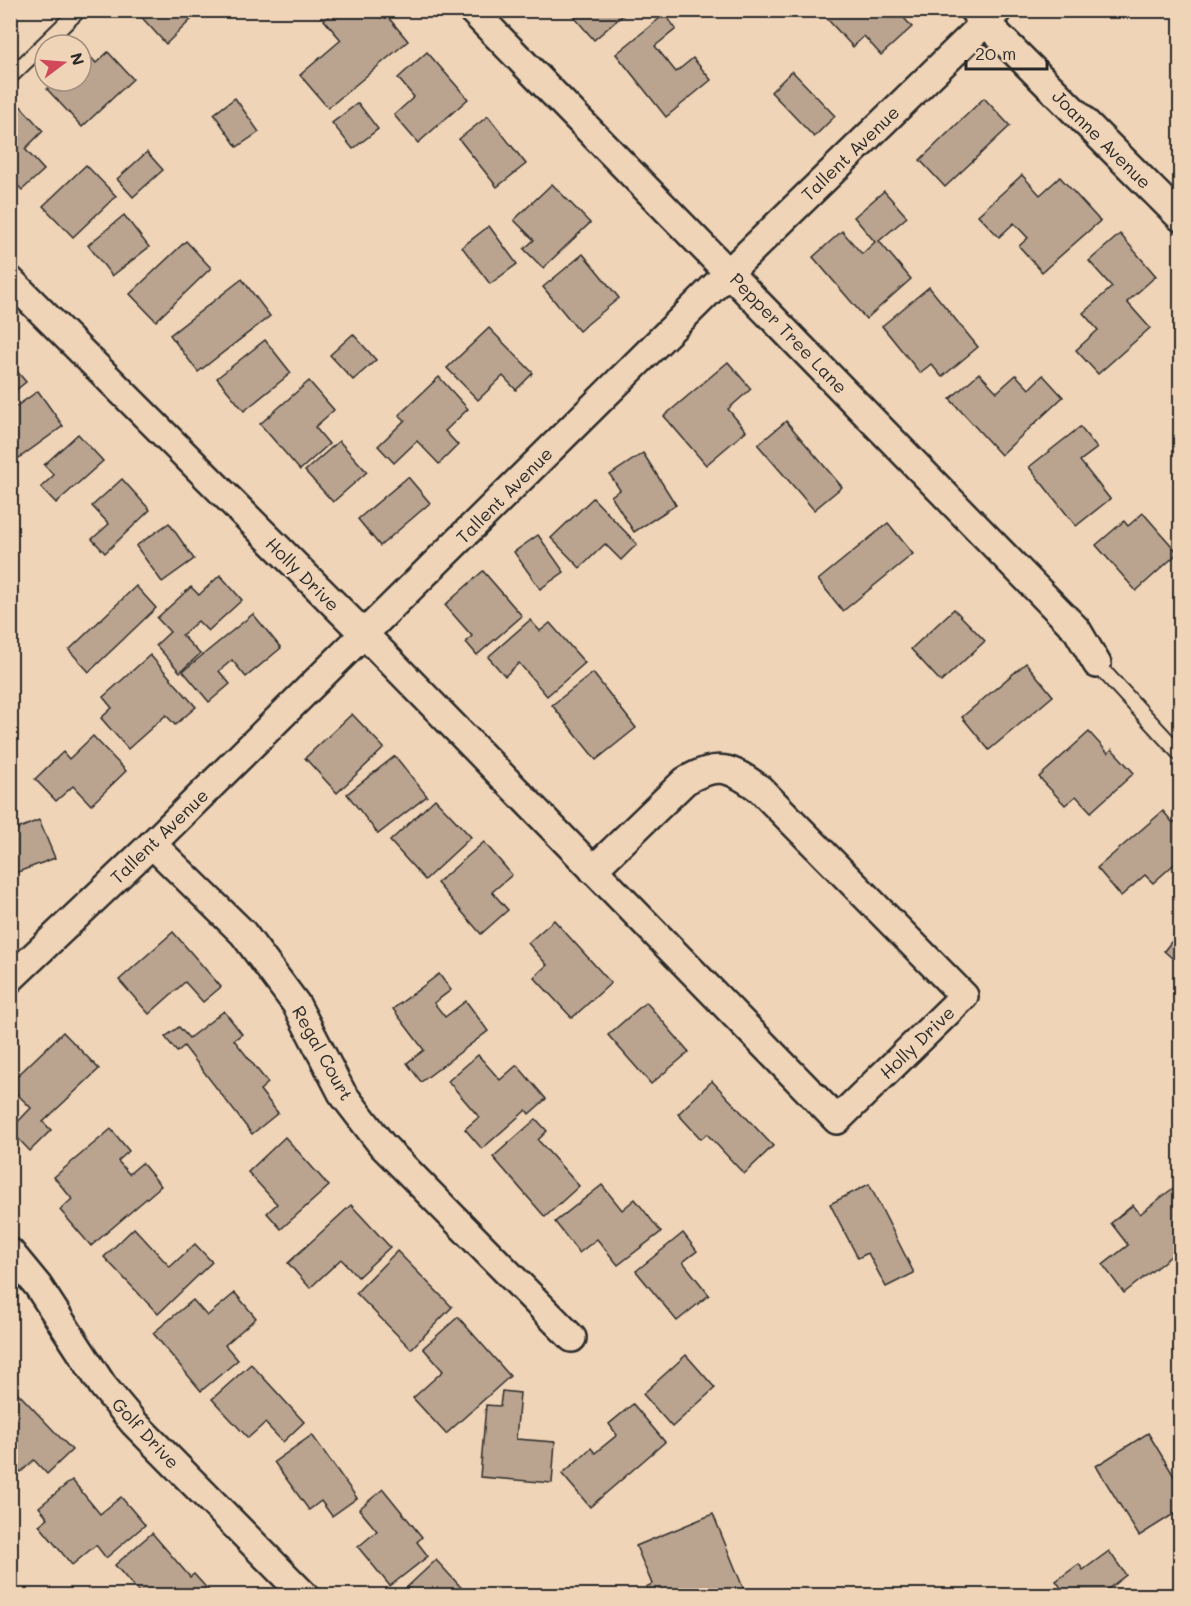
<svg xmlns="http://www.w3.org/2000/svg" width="1191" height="1606" viewBox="0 0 1191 1606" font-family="Mali,sans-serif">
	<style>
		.building { fill: #baa490; stroke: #2b2b2b; stroke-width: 1.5 }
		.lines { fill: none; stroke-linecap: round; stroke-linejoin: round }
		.service-casing { stroke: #2b2b2b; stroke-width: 18 }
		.minor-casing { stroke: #2b2b2b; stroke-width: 32 }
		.service { stroke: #f0d4b7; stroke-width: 14 }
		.minor { stroke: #f0d4b7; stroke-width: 27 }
		.labels { text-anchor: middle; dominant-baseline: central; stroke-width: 4.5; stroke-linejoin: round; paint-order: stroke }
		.street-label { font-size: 18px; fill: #2b2b2b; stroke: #f0d4b7 }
	</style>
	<rect width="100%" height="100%" fill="#f0d4b7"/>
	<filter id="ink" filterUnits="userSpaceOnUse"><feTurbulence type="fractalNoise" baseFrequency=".0167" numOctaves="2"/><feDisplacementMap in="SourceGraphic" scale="12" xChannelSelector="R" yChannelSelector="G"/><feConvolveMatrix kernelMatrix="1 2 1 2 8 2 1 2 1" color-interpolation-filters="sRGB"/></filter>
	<g filter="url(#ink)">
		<g class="building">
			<path d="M135 10H201L166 44Z"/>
			<path d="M336 10H382L408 41 328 108 300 75 341 40 324 20Z"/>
			<path d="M568 10H629L594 40Z"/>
			<path d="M819 10H897L912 27 881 55 864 36 853 47Z"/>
			<path d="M665 14 676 29 655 46 676 72 693 58 711 80 666 117 616 54Z"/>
			<path d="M86 52 96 63 108 52 133 79 82 127 47 89 55 81H81V57Z"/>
			<path d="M427 52 468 99 418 143 394 115 414 97 398 78Z"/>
			<path d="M792 71 835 116 814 137 771 92Z"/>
			<path d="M235 98 259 132 237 147 214 114Z"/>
			<path d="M984 98 1010 126 945 187 920 160Z"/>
			<path d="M15 100 43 131 25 149 44 170 22 190 10 177V104Z"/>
			<path d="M358 103 378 129 353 149 332 123Z"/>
			<path d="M488 116 526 164 497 187 459 139Z"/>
			<path d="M147 152 163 170 133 197 117 179Z"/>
			<path d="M86 165 116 196 73 237 43 206Z"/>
			<path d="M1022 175 1040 195 1060 177 1100 221 1042 272 1019 246 1028 238 1014 223 999 237 978 215Z"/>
			<path d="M552 184 590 223 543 268 524 249 534 240 514 220Z"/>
			<path d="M884 191 907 217 879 241 911 279 866 319 813 257 842 231 862 254 875 242 854 217Z"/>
			<path d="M124 215 149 247 112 276 88 245Z"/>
			<path d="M489 226 517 264 490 284 462 247Z"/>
			<path d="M1120 234 1156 276 1127 302 1150 328 1098 374 1076 350 1098 330 1083 313 1112 287 1089 261Z"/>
			<path d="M186 241 211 268 156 321 130 294Z"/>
			<path d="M583 254 619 298 579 331 543 287Z"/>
			<path d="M242 279 270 316 198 372 170 335Z"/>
			<path d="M929 287 978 347 942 377 931 364 920 373 882 326Z"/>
			<path d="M489 328 533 373 516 390 503 376 478 400 447 368Z"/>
			<path d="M353 334 376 360 353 380 330 355Z"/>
			<path d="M265 340 291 373 244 411 217 378Z"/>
			<path d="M728 362 751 389 728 409 746 431 706 465 664 416Z"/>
			<path d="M10 363 26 382 10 395Z"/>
			<path d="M979 373 997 392 1016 375 1029 389 1043 375 1063 397 1001 455 950 399Z"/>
			<path d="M439 377 468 409 445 431 458 445 439 464 417 441 394 463 378 446 405 420 399 415Z"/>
			<path d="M309 381 334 410 315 427 329 444 300 470 260 424Z"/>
			<path d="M38 391 63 426 19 458 10 446V411Z"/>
			<path d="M786 421 842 487 814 510 758 445Z"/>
			<path d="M1080 427 1097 448 1080 461 1110 499 1076 526 1029 467Z"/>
			<path d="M78 434 103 461 56 503 41 487 54 475 44 465Z"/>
			<path d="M339 441 367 472 333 502 305 471Z"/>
			<path d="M643 453 676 505 634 532 611 496 620 490 610 475Z"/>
			<path d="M408 477 430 503 380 546 358 519Z"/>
			<path d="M122 479 150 510 105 553 92 539 109 524 92 506Z"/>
			<path d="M593 498 637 544 621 560 605 544 580 568 551 538Z"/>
			<path d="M1143 513 1178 553 1136 591 1096 545 1124 521 1128 526Z"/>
			<path d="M169 523 194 559 162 582 136 546Z"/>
			<path d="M888 523 913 554 843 611 818 580Z"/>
			<path d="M538 535 564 572 540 589 514 552Z"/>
			<path d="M483 571 522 616 477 655 466 642 472 636 445 605Z"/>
			<path d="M220 575 242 600 208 631 198 621 182 635 200 654 180 672 156 645 170 632 157 618 191 587 199 595Z"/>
			<path d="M136 586 156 608 89 672 69 650Z"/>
			<path d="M954 609 985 641 941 682 911 649Z"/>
			<path d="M253 614 281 648 246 677 232 660 219 671 230 684 209 702 183 671Z"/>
			<path d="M530 620 540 631 550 623 585 663 547 696 519 663 505 676 488 657Z"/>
			<path d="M150 655 196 707 175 725 166 715 128 749 101 718 112 708 103 697Z"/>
			<path d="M1026 663 1053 696 989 750 962 717Z"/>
			<path d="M593 673 636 728 596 760 552 705Z"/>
			<path d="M352 714 384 748 337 793 305 758Z"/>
			<path d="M1089 732 1108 753 1112 749 1134 773 1091 812 1076 796 1065 805 1039 777Z"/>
			<path d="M93 736 126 771 91 805 73 786 56 801 35 779 63 752 69 759Z"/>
			<path d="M395 756 427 796 378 834 347 794Z"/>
			<path d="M435 799 471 837 425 880 390 841Z"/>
			<path d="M1163 811 1173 823 1180 816V859L1153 883 1145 875 1121 896 1097 868Z"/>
			<path d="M39 820 55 858 10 875V832Z"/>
			<path d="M484 842 512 875 492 892 508 910 481 934 437 883Z"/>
			<path d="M554 920 611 983 572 1018 534 977 547 965 528 943Z"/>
			<path d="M1180 931V965L1164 951Z"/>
			<path d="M173 932 221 987 203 1002 185 982 149 1014 119 980Z"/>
			<path d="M439 974 451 990 434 1003 445 1017 466 1001 488 1031 421 1082 407 1063 424 1050 393 1009Z"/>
			<path d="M646 1002 689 1052 651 1084 608 1035Z"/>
			<path d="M224 1011 242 1034 234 1040 268 1083 260 1090 278 1113 252 1134 184 1046 177 1052 165 1037 179 1027 189 1038Z"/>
			<path d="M63 1032 99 1069 43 1122 51 1130 30 1151 10 1130 31 1108 10 1087V1083Z"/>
			<path d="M478 1055 500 1080 517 1065 546 1099 529 1114 526 1110 482 1149 465 1129 479 1117 448 1081Z"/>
			<path d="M712 1081 773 1146 744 1174 707 1134 701 1139 678 1114Z"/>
			<path d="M536 1119 547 1131 538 1140 579 1186 545 1217 493 1157Z"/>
			<path d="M111 1129 129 1151 118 1161 129 1174 142 1163 161 1186 91 1246 60 1210 72 1199 54 1177Z"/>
			<path d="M285 1137 329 1186 281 1229 267 1213 277 1204 248 1172Z"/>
			<path d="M869 1184 914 1273 886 1287 868 1253 858 1258 830 1204Z"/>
			<path d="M602 1185 622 1210 635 1199 661 1232 618 1265 597 1239 579 1253 555 1222Z"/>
			<path d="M1177 1185 1180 1190V1249L1124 1293 1103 1265 1128 1245 1111 1223 1133 1205 1140 1214Z"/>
			<path d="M351 1205 390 1247 358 1277 341 1259 310 1288 288 1263Z"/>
			<path d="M134 1228 170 1267 195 1244 212 1262 158 1314 104 1257Z"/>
			<path d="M683 1233 697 1251 683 1262 709 1295 677 1321 636 1271Z"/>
			<path d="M397 1251 452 1307 411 1349 356 1293Z"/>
			<path d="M235 1293 256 1318 225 1345 238 1360 201 1391 153 1333 193 1300 207 1316Z"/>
			<path d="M458 1317 510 1376 446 1434 413 1398 443 1371 423 1348Z"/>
			<path d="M686 1355 715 1388 672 1427 643 1394Z"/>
			<path d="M251 1364 304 1422 283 1442 265 1423 248 1438 212 1399Z"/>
			<path d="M502 1391 520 1393 516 1439 555 1442 552 1483 480 1477 486 1405 500 1406Z"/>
			<path d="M17 1392 72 1450 47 1474 34 1460 21 1472 10 1460V1398Z"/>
			<path d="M633 1404 665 1442 590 1507 562 1474 591 1448 595 1453 617 1435 609 1424Z"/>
			<path d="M1148 1433 1180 1486V1510L1139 1536 1096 1466Z"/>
			<path d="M312 1435 357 1498 332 1516 321 1501 309 1510 274 1462Z"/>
			<path d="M72 1480 100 1514 121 1497 145 1525 106 1558 96 1545 72 1565 39 1525 48 1518 39 1507Z"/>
			<path d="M383 1489 422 1537 417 1542 428 1556 390 1586 358 1547 377 1531 359 1509Z"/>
			<path d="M713 1514 744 1590 730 1596H650L646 1587 652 1584 636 1546Z"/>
			<path d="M152 1533 190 1577 194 1574 212 1594 142 1596 115 1565Z"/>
			<path d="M1109 1551 1126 1575 1099 1596H1067L1056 1581 1079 1564 1083 1570Z"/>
			<path d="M436 1560 469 1596H411L405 1589Z"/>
		</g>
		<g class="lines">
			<defs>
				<g id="service">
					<path d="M10 77 79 10"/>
					<path d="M1097 664 1180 754"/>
				</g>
				<g id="minor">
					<path d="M472 10 1077 630 1097 664"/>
					<path d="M974 11 1180 217"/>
					<path d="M10 280 364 634 837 1120 964 996 760 789C730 767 718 762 685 781L593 870"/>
					<path d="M152 844 243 933 296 1004 342 1093 382 1145 572 1338"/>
					<path d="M10 979 152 844 729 272 998 10"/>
					<path d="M10 1252 38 1286 103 1386 134 1423 305 1596"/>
				</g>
			</defs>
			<use href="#service" class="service-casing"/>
			<use href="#minor" class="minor-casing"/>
			<use href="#service" class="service"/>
			<use href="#minor" class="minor"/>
		</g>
	</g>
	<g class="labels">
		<g class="street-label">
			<text transform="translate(1102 139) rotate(45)">Joanne Avenue</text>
			<text transform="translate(850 153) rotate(-44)">Tallent Avenue</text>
			<text transform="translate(789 333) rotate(46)">Pepper Tree Lane</text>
			<text transform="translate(504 495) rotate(-45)">Tallent Avenue</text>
			<text transform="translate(303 574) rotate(45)">Holly Drive</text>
			<text transform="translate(159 836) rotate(-44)">Tallent Avenue</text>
			<text transform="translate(917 1042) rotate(-44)">Holly Drive</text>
			<text transform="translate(323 1053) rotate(61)">Regal Court</text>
			<text transform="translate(146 1433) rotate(47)">Golf Drive</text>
		</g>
	</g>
	<rect width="1191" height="1606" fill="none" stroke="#f0d4b7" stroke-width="36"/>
	<rect x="18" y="18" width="1155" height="1570" fill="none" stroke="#2b2b2b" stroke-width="2" filter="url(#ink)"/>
	<g transform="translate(63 63) rotate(74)"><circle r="28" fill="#f0d4b7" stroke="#a1907f" stroke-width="1.5"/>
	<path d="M0-4.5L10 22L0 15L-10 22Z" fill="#d1495b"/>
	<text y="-9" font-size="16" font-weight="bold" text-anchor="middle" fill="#2b2b2b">N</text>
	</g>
	<path d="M966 60v9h81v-9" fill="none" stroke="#2b2b2b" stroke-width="3"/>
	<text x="975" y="60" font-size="18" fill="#2b2b2b" stroke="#f0d4b7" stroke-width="4.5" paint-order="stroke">20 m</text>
</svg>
